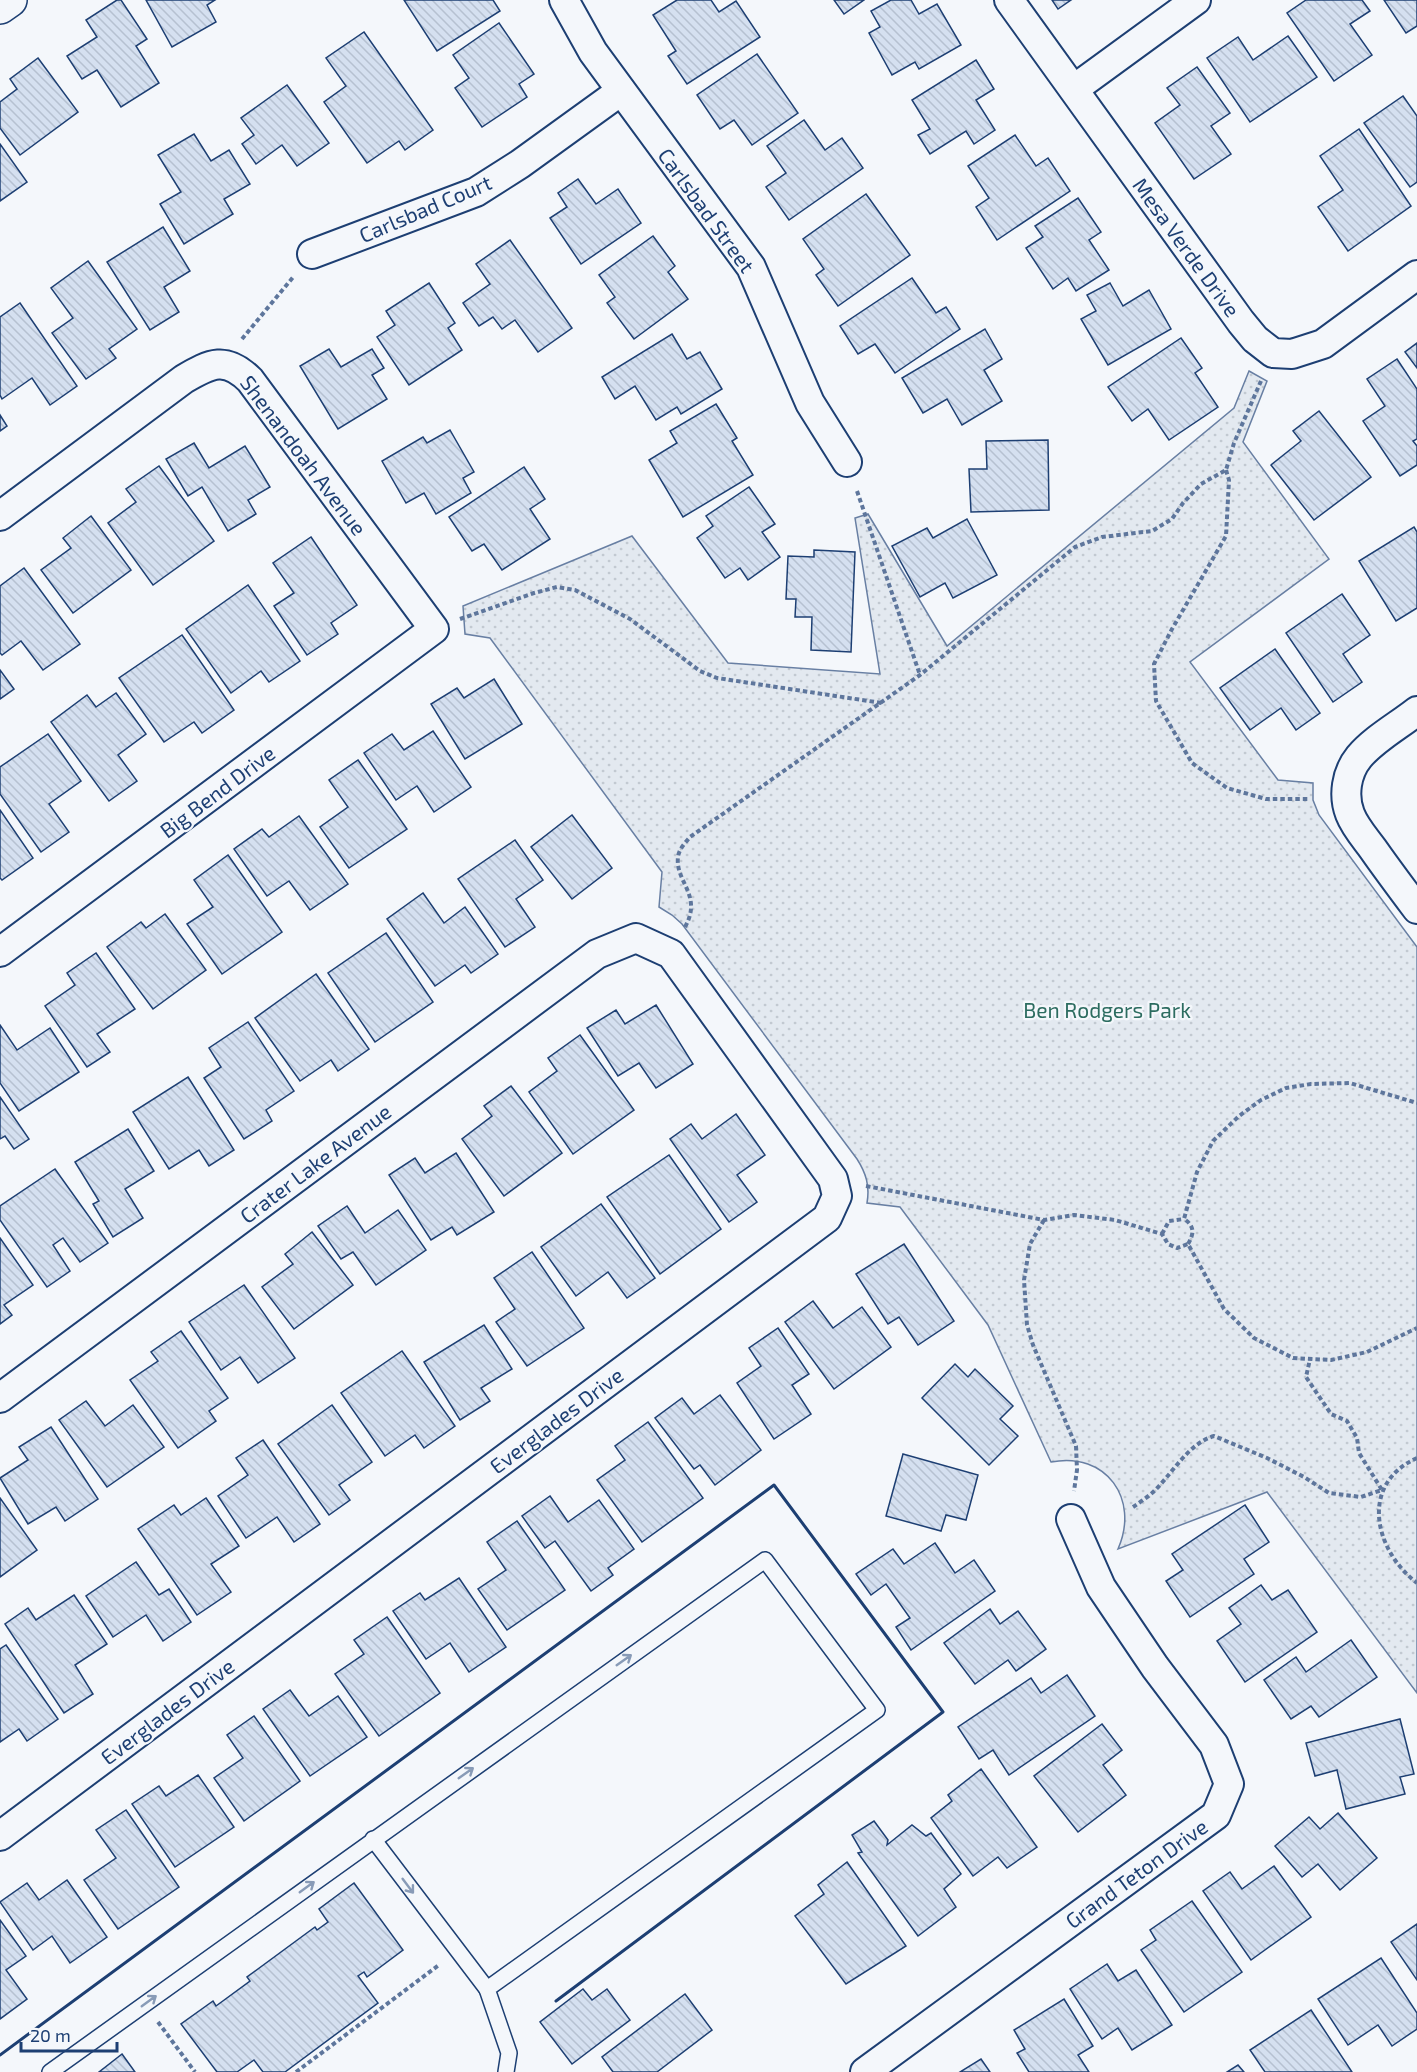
<svg xmlns="http://www.w3.org/2000/svg" width="1417" height="2072" viewBox="0 0 1417 2072" font-family="'Exo 2',sans-serif">
	<style>
		.park { fill: url(#park-dots); stroke: #687fa3; stroke-width: 1.5 }
		.building { fill: url(#building-back-hatch); stroke: #1d3f73; stroke-width: 1.5 }
		.lines { fill: none; stroke-linecap: round; stroke-linejoin: round }
		.service-casing { stroke: #1d3f73; stroke-width: 18 }
		.minor-casing { stroke: #1d3f73; stroke-width: 32 }
		.tertiary-casing { stroke: #1d3f73; stroke-width: 36 }
		.path { stroke: #5e769c; stroke-width: 4; stroke-dasharray: 4.5 3; stroke-linecap: butt }
		.service { stroke: #f4f7fb; stroke-width: 15 }
		.minor { stroke: #f4f7fb; stroke-width: 28 }
		.tertiary { stroke: #f4f7fb; stroke-width: 33 }
		.wall { stroke: #1d3f73; stroke-width: 3 }
		.oneway { stroke: #889bb7 }
		.labels { text-anchor: middle; dominant-baseline: central; stroke-width: 4.5; stroke-linejoin: round; paint-order: stroke }
		.street-label { font-size: 21px; fill: #1d3f73; stroke: #f4f7fb }
		.park-label { font-size: 21px; fill: #2c6c60; stroke: #f4f7fb }
	</style>
	<defs>
		<pattern id="park-dots" width="8" height="8" patternUnits="userSpaceOnUse" patternTransform="scale(1.5)"><rect width="8" height="8" fill="#e3e9f0"/><path d="M2 2h.1M6 6h.1" fill="none" stroke="#c2c9d1" stroke-width="1.8" stroke-linecap="round"/></pattern>
		<pattern id="building-back-hatch" width="6" height="6" patternUnits="userSpaceOnUse" patternTransform="scale(1.5)"><rect width="6" height="6" fill="#d5e0f0"/><path d="M-1 5l2 2M0 0l6 6M5-1l2 2" fill="none" stroke="#b6c1d1"/></pattern>
	</defs>
	<rect width="100%" height="100%" fill="#f4f7fb"/>
	<path class="park" d="M1249 371 1267 381 1243 442 1329 559 1190 662 1278 780 1313 783V800L1319 815 1417 947V1693L1267 1492 1118 1549C1140 1499 1106 1451 1051 1462L988 1325 900 1207 867 1203C870 1186 866 1173 857 1159L682 924 672 915 659 907 662 872 490 638 465 634 463 606 632 536 728 663 880 674 855 518 868 514 947 646 1234 408Z"/>
	<g class="building">
		<path d="M117 0H121L147 39 136 46 159 83 121 107 97 70 82 79 67 56 97 37 86 20Z"/>
		<path d="M146 0H215L207 5 216 22 172 47Z"/>
		<path d="M404 0H493L500 11 437 51Z"/>
		<path d="M677 0H711L719 12 736 1 760 37 687 84 668 56 676 51 653 15Z"/>
		<path d="M834 0H864L844 14Z"/>
		<path d="M891 0H911L919 14 937 4 961 45 919 69 915 62 892 75 869 33 880 27 871 11Z"/>
		<path d="M1052 0H1071L1058 9Z"/>
		<path d="M1306 0H1362L1370 11 1350 24 1372 55 1334 81 1287 13Z"/>
		<path d="M1384 0H1417V26L1406 33Z"/>
		<path d="M499 23 534 74 519 84 527 97 482 127 455 88 469 78 453 55Z"/>
		<path d="M364 32 433 130 405 150 399 141 367 163 324 102 346 86 326 58Z"/>
		<path d="M1288 36 1317 77 1250 122 1207 58 1238 37 1253 60Z"/>
		<path d="M757 54 798 113 752 145 734 120 720 129 697 95Z"/>
		<path d="M38 58 78 112 20 155 0 128V102L17 89 10 79Z"/>
		<path d="M976 60 994 89 976 100 995 130 974 144 966 131 930 154 918 135 930 129 912 100Z"/>
		<path d="M1197 67 1230 113 1211 126 1231 154 1194 179 1155 123 1180 105 1167 88Z"/>
		<path d="M287 85 329 143 297 166 282 145 256 164 242 144 254 135 241 118Z"/>
		<path d="M1403 96 1417 116V182L1410 187 1364 123Z"/>
		<path d="M804 120 825 150 842 138 863 168 789 220 766 187 786 173 767 146Z"/>
		<path d="M1359 129 1411 206 1348 251 1318 207 1343 190 1320 156Z"/>
		<path d="M194 134 211 161 229 150 250 184 224 199 233 214 184 244 160 204 181 192 158 155Z"/>
		<path d="M1015 135 1036 166 1048 158 1070 191 997 240 976 207 989 198 968 166Z"/>
		<path d="M0 144 27 182 0 201Z"/>
		<path d="M578 179 596 204 618 189 641 223 581 264 550 218 567 207 558 193Z"/>
		<path d="M866 194 910 255 838 306 816 275 824 269 803 239Z"/>
		<path d="M1078 198 1101 232 1089 240 1109 270 1076 291 1068 278 1053 289 1026 248 1043 237 1035 226Z"/>
		<path d="M163 227 190 271 164 287 179 312 150 330 107 262Z"/>
		<path d="M653 236 675 266 668 272 688 299 634 339 607 303 615 297 599 275Z"/>
		<path d="M510 240 572 328 538 352 515 320 502 329 493 317 479 326 463 303 490 284 476 264Z"/>
		<path d="M88 261 137 329 109 349 116 358 86 379 52 333 73 318 51 288Z"/>
		<path d="M912 278 936 313 946 307 960 329 895 373 875 344 858 354 840 326Z"/>
		<path d="M429 283 455 323 448 328 462 350 409 385 377 337 395 325 386 311Z"/>
		<path d="M1110 283 1123 306 1149 290 1171 329 1108 365 1081 319 1096 311 1087 295Z"/>
		<path d="M20 303 77 386 50 405 32 378 2 399 0 395V317Z"/>
		<path d="M985 329 1002 359 984 370 1002 401 962 425 947 399 923 413 902 378Z"/>
		<path d="M672 334 687 359 700 352 722 389 681 414 677 407 656 420 635 386 615 399 602 377Z"/>
		<path d="M1181 338 1202 368 1195 373 1218 407 1169 440 1148 409 1132 421 1108 387Z"/>
		<path d="M1417 343V368L1405 352Z"/>
		<path d="M329 349 341 367 372 349 384 368 372 375 387 399 338 429 300 366Z"/>
		<path d="M1397 359 1417 389V439L1413 441 1417 446V465L1400 476 1363 421 1385 406 1367 379Z"/>
		<path d="M716 404 737 438 732 441 753 475 683 517 649 460 677 443 670 431Z"/>
		<path d="M1319 411 1371 477 1314 520 1271 465 1301 441 1293 431Z"/>
		<path d="M0 415 7 426 0 431Z"/>
		<path d="M450 430 474 472 463 478 471 493 436 514 424 493 406 503 382 461 423 437 427 443Z"/>
		<path d="M1048 440 1049 510 971 512 969 469H987L986 441Z"/>
		<path d="M194 443 209 468 245 446 270 487 248 500 256 514 228 531 202 487 188 496 166 459Z"/>
		<path d="M159 466 214 541 153 585 108 523 136 502 126 489Z"/>
		<path d="M524 467 545 499 530 509 550 539 502 570 484 544 472 551 449 517Z"/>
		<path d="M749 487 775 524 762 532 780 557 748 580 740 568 725 578 697 538 713 526 706 516Z"/>
		<path d="M91 516 131 570 73 613 41 570 71 548 63 538Z"/>
		<path d="M967 519 997 575 953 598 945 583 920 597 892 546 927 528 933 538Z"/>
		<path d="M1414 527 1417 532V608L1396 621 1359 561Z"/>
		<path d="M311 537 357 605 331 623 338 634 307 655 274 606 294 593 273 563Z"/>
		<path d="M814 550 855 552 851 652 811 650 812 617H795L796 599H786L788 556 814 557Z"/>
		<path d="M24 568 80 644 43 670 21 641 2 655 0 653V586Z"/>
		<path d="M248 585 300 661 269 682 261 671 231 693 186 629Z"/>
		<path d="M1342 594 1370 635 1343 654 1362 682 1333 702 1286 633Z"/>
		<path d="M182 635 234 710 202 733 194 722 164 742 119 678Z"/>
		<path d="M1275 649 1320 713 1296 730 1281 708 1250 730 1220 688Z"/>
		<path d="M0 670 14 689 0 699Z"/>
		<path d="M494 679 522 724 465 759 431 704 457 688 464 698Z"/>
		<path d="M116 693 146 734 118 755 137 781 109 801 51 722 87 695 96 707Z"/>
		<path d="M433 731 471 787 434 812 417 786 396 800 364 753 392 734 404 750Z"/>
		<path d="M48 734 81 781 49 804 69 832 41 852 0 794V767Z"/>
		<path d="M358 760 407 829 349 868 320 827 348 807 329 780Z"/>
		<path d="M0 810 33 858 2 880 0 878Z"/>
		<path d="M572 815 612 868 572 899 531 847Z"/>
		<path d="M299 816 348 884 310 910 289 881 267 896 234 849 262 829 269 837Z"/>
		<path d="M515 840 543 880 516 899 535 927 505 947 458 879Z"/>
		<path d="M228 855 282 932 222 974 187 924 213 907 194 880Z"/>
		<path d="M423 893 444 923 465 907 498 954 471 973 465 965 435 986 387 919Z"/>
		<path d="M165 914 206 970 153 1009 107 947 141 922 146 928Z"/>
		<path d="M386 933 433 1002 375 1042 328 973Z"/>
		<path d="M96 953 135 1009 97 1034 110 1052 87 1067 45 1006 75 985 67 973Z"/>
		<path d="M316 974 369 1049 338 1071 331 1060 300 1081 255 1018Z"/>
		<path d="M656 1005 693 1064 656 1088 639 1063 618 1076 587 1028 616 1010 625 1024Z"/>
		<path d="M248 1022 294 1091 266 1110 272 1121 244 1139 204 1078 221 1067 209 1048Z"/>
		<path d="M0 1025 17 1050 50 1028 79 1072 19 1111 0 1083Z"/>
		<path d="M580 1035 634 1110 573 1154 529 1092 557 1071 548 1058Z"/>
		<path d="M188 1077 234 1150 209 1166 199 1150 169 1169 133 1112Z"/>
		<path d="M511 1086 562 1153 504 1196 462 1139 492 1116 484 1106Z"/>
		<path d="M0 1097 29 1139 14 1149 5 1136 0 1139Z"/>
		<path d="M736 1114 765 1155 737 1175 757 1202 729 1222 670 1139 691 1124 702 1139Z"/>
		<path d="M128 1129 154 1171 125 1189 143 1218 113 1237 93 1204 99 1201 75 1162Z"/>
		<path d="M456 1153 494 1212 457 1235 452 1227 431 1240 389 1175 415 1158 425 1173Z"/>
		<path d="M669 1155 721 1229 660 1274 607 1197Z"/>
		<path d="M55 1169 108 1243 80 1262 63 1238 53 1245 70 1271 47 1287 0 1220V1206Z"/>
		<path d="M601 1204 655 1278 627 1298 608 1272 576 1296 541 1247Z"/>
		<path d="M347 1206 365 1233 398 1210 426 1250 376 1285 353 1252 341 1259 318 1226Z"/>
		<path d="M312 1232 353 1285 294 1329 262 1287 293 1264 285 1254Z"/>
		<path d="M0 1238 33 1285 4 1305 12 1315 0 1324Z"/>
		<path d="M904 1244 954 1321 918 1345 899 1317 888 1324 856 1274Z"/>
		<path d="M532 1252 584 1328 527 1366 496 1322 515 1309 494 1278Z"/>
		<path d="M244 1285 295 1358 258 1383 240 1357 221 1370 189 1322Z"/>
		<path d="M813 1301 833 1328 862 1307 891 1347 834 1389 785 1322Z"/>
		<path d="M484 1325 512 1369 481 1388 490 1401 460 1420 424 1362Z"/>
		<path d="M778 1328 809 1374 792 1385 811 1414 774 1439 737 1383 761 1366 749 1348Z"/>
		<path d="M181 1331 228 1398 209 1411 216 1421 178 1448 130 1380 158 1361 151 1352Z"/>
		<path d="M402 1351 455 1426 424 1448 415 1435 385 1456 341 1393Z"/>
		<path d="M955 1364 968 1377 975 1369 1013 1406 1000 1419 1018 1436 989 1465 922 1398Z"/>
		<path d="M720 1395 761 1450 715 1485 700 1465 694 1469 655 1418 682 1398 694 1414Z"/>
		<path d="M86 1401 105 1426 133 1405 164 1447 107 1487 59 1420Z"/>
		<path d="M332 1405 372 1462 339 1485 350 1500 329 1515 278 1444Z"/>
		<path d="M648 1422 703 1498 642 1542 597 1480 625 1460 615 1446Z"/>
		<path d="M51 1427 98 1499 65 1521 56 1507 28 1524 0 1478 28 1460 19 1447Z"/>
		<path d="M263 1440 320 1524 294 1542 277 1517 246 1538 218 1496 248 1475 236 1458Z"/>
		<path d="M903 1454 978 1475 966 1520 946 1515 941 1531 886 1516Z"/>
		<path d="M550 1496 568 1522 599 1500 634 1549 608 1568 613 1575 591 1591 555 1541 545 1548 522 1516Z"/>
		<path d="M0 1498 37 1550 0 1577Z"/>
		<path d="M206 1498 239 1546 211 1564 231 1592 197 1615 138 1529 174 1505 181 1515Z"/>
		<path d="M1245 1505 1269 1542 1244 1559 1254 1574 1190 1617 1166 1581 1183 1570 1172 1554Z"/>
		<path d="M517 1521 565 1590 507 1630 478 1589 506 1570 487 1542Z"/>
		<path d="M935 1543 955 1573 974 1560 995 1591 911 1650 896 1627 910 1618 886 1584 871 1595 856 1574 893 1549 904 1564Z"/>
		<path d="M136 1562 159 1595 169 1589 191 1622 163 1641 146 1615 113 1637 86 1596Z"/>
		<path d="M459 1578 506 1647 469 1672 450 1643 426 1659 393 1611 420 1593 425 1600Z"/>
		<path d="M1261 1585 1272 1600 1288 1590 1317 1632 1245 1682 1217 1641 1241 1624 1229 1608Z"/>
		<path d="M74 1595 107 1644 75 1665 93 1694 64 1713 5 1624 28 1608 36 1620Z"/>
		<path d="M990 1609 1000 1624 1018 1611 1046 1649 1016 1671 1008 1660 975 1684 944 1643Z"/>
		<path d="M387 1617 440 1693 379 1736 335 1674 364 1654 354 1640Z"/>
		<path d="M1351 1640 1377 1677 1319 1717 1311 1706 1291 1719 1264 1680 1296 1657 1306 1672Z"/>
		<path d="M6 1645 58 1719 27 1741 19 1729 0 1742V1649Z"/>
		<path d="M1067 1675 1095 1716 1009 1775 993 1750 979 1759 958 1727 1031 1678 1041 1693Z"/>
		<path d="M290 1690 309 1716 338 1696 367 1737 310 1776 263 1709Z"/>
		<path d="M254 1716 300 1781 244 1821 214 1778 243 1758 227 1735Z"/>
		<path d="M1400 1719 1414 1774 1400 1777 1405 1794 1346 1809 1337 1770 1315 1776 1306 1743Z"/>
		<path d="M1102 1724 1122 1750 1103 1765 1126 1795 1078 1832 1034 1776Z"/>
		<path d="M981 1769 1037 1847 1007 1868 998 1857 973 1876 931 1818 952 1801 948 1795Z"/>
		<path d="M198 1775 234 1827 175 1867 132 1804 159 1786 166 1796Z"/>
		<path d="M126 1810 179 1887 118 1929 84 1880 116 1858 96 1830Z"/>
		<path d="M1338 1813 1377 1858 1340 1890 1318 1864 1302 1877 1275 1846 1309 1817 1320 1829Z"/>
		<path d="M874 1821 888 1840 887 1845 912 1825 926 1836 931 1833 961 1874 944 1889 956 1907 918 1936 858 1853 862 1852 852 1835Z"/>
		<path d="M847 1862 906 1946 846 1984 795 1916 824 1894 818 1885Z"/>
		<path d="M1274 1866 1311 1917 1251 1960 1203 1891 1230 1872 1242 1889Z"/>
		<path d="M67 1880 107 1937 70 1963 52 1936 33 1950 0 1902 27 1883 39 1900Z"/>
		<path d="M354 1883 403 1950 367 1977 364 1972 358 1976 378 2003 285 2072H263L254 2060 237 2072H217L181 2024 213 2001 216 2006 250 1981 247 1977 315 1927 317 1930 328 1922 319 1909Z"/>
		<path d="M1192 1901 1242 1972 1184 2012 1141 1950 1156 1940 1150 1930Z"/>
		<path d="M0 1920 26 1956 6 1970 27 1999 0 2019Z"/>
		<path d="M1417 1924V1980L1391 1942Z"/>
		<path d="M1381 1958 1417 2013V2029L1392 2046 1378 2025 1348 2045 1318 1999Z"/>
		<path d="M1107 1964 1118 1981 1136 1970 1172 2025 1132 2050 1118 2028 1102 2039 1070 1989Z"/>
		<path d="M583 1989 592 2000 607 1989 630 2020 572 2064 540 2022Z"/>
		<path d="M685 1994 712 2030 657 2072H613L602 2057Z"/>
		<path d="M1064 1999 1093 2046 1078 2055 1089 2072H1029L1017 2053 1025 2049 1014 2030Z"/>
		<path d="M1311 2010 1352 2072H1265L1250 2050Z"/>
		<path d="M122 2054 135 2072H99Z"/>
		<path d="M981 2059 990 2072H960Z"/>
		<path d="M1238 2065 1244 2072H1227Z"/>
	</g>
	<g class="lines">
		<defs>
			<g id="service">
				<path d="M373 1839 487 1989"/>
				<path d="M50 2072 765 1560 877 1710 487 1989 509 2053 506 2072"/>
			</g>
			<g id="minor">
				<path d="M564 0 593 52 751 267 810 403 847 462"/>
				<path d="M1009 0 1241 322 1255 339 1273 353 1292 354 1323 344 1417 275"/>
				<path d="M1074 89 1196 0"/>
				<path d="M312 254 476 192 520 164 621 91"/>
				<path d="M0 516 184 379C211 363 226 356 250 380L434 629 0 952"/>
				<path d="M1417 711C1398 726 1374 739 1359 757 1346 773 1343 796 1350 814 1355 827 1365 838 1373 849 1387 869 1402 889 1417 909"/>
				<path d="M0 1398 597 954 636 938 671 954 833 1179 837 1196 827 1218 0 1836"/>
				<path d="M865 2072 1216 1815 1229 1784 1214 1745 1155 1667 1101 1587 1071 1519"/>
			</g>
			<path id="tertiary" d="M0 7 10 0"/>
		</defs>
		<use href="#service" class="service-casing"/>
		<use href="#minor" class="minor-casing"/>
		<use href="#tertiary" class="tertiary-casing"/>
		<g class="path">
			<path d="M242 339 294 276"/>
			<path d="M1226 470 1229 480 1226 536 1172 629 1154 664 1156 701 1192 763 1227 788 1266 799H1310"/>
			<path d="M857 491 920 675"/>
			<path d="M460 619 534 593 557 587 575 590 630 619 700 671 717 678 882 703"/>
			<path d="M685 927C703 895 675 882 678 857 679 849 685 843 690 837L920 675 1075 547 1102 537 1152 531 1172 519 1183 503 1201 484 1226 470 1234 443 1261 381"/>
			<path d="M866 1186 1044 1220 1074 1215 1115 1220 1162 1234 1168 1244 1177 1248 1188 1244 1224 1309 1254 1338 1293 1358 1331 1360 1367 1352 1417 1328"/>
			<path d="M1044 1220 1030 1244 1024 1280 1027 1325 1033 1345 1076 1446 1077 1470 1074 1491"/>
			<path d="M1162 1234 1169 1221 1184 1219"/>
			<path d="M1188 1244C1194 1234 1195 1226 1184 1219L1197 1172 1213 1141 1239 1116 1261 1100 1286 1088 1311 1084 1350 1083 1417 1103"/>
			<path d="M1417 1458C1359 1484 1374 1550 1417 1583"/>
			<path d="M1133 1507C1139 1503 1146 1498 1152 1493 1172 1475 1187 1444 1214 1436L1267 1458 1304 1477 1329 1493 1361 1497 1382 1490 1359 1453 1357 1438 1347 1421 1331 1414 1306 1377 1310 1359"/>
			<path d="M158 2022 195 2072"/>
			<path d="M296 2072 439 1965"/>
		</g>
		<use href="#service" class="service"/>
		<use href="#minor" class="minor"/>
		<use href="#tertiary" class="tertiary"/>
		<path class="wall" d="M0 2055 774 1485 943 1712 556 2001"/>
	</g>
	<defs><path id="oneway-shaft" d="M-6 0H5M1.5-3L5.5 0L1.5 3" fill="none" stroke-width="1.6" stroke-linecap="round" stroke-linejoin="round" transform="scale(1.5)"/></defs>
	<g class="oneway">
		<use href="#oneway-shaft" transform="translate(624 1660) rotate(-35)"/>
		<use href="#oneway-shaft" transform="translate(466 1773) rotate(-35)"/>
		<use href="#oneway-shaft" transform="translate(408 1886) rotate(53)"/>
		<use href="#oneway-shaft" transform="translate(307 1887) rotate(-36)"/>
		<use href="#oneway-shaft" transform="translate(149 2001) rotate(-36)"/>
	</g>
	<g class="labels">
		<g class="street-label">
			<text transform="translate(425 208) rotate(-23)">Carlsbad Court</text>
			<text transform="translate(707 210) rotate(54)">Carlsbad Street</text>
			<text transform="translate(1187 247) rotate(54)">Mesa Verde Drive</text>
			<text transform="translate(304 455) rotate(53)">Shenandoah Avenue</text>
			<text transform="translate(217 791) rotate(-37)">Big Bend Drive</text>
			<text transform="translate(315 1163) rotate(-37)">Crater Lake Avenue</text>
			<text transform="translate(556 1420) rotate(-37)">Everglades Drive</text>
			<text transform="translate(167 1711) rotate(-37)">Everglades Drive</text>
			<text transform="translate(1136 1873) rotate(-36)">Grand Teton Drive</text>
		</g>
		<g class="park-label">
			<text x="1107" y="1009">Ben Rodgers Park</text>
		</g>
	</g>
	<path d="M21 2042v9h96v-9" fill="none" stroke="#1d3f73" stroke-width="3"/>
	<text x="30" y="2042" font-size="18" fill="#1d3f73" stroke="#f4f7fb" stroke-width="4.5" paint-order="stroke">20 m</text>
</svg>
